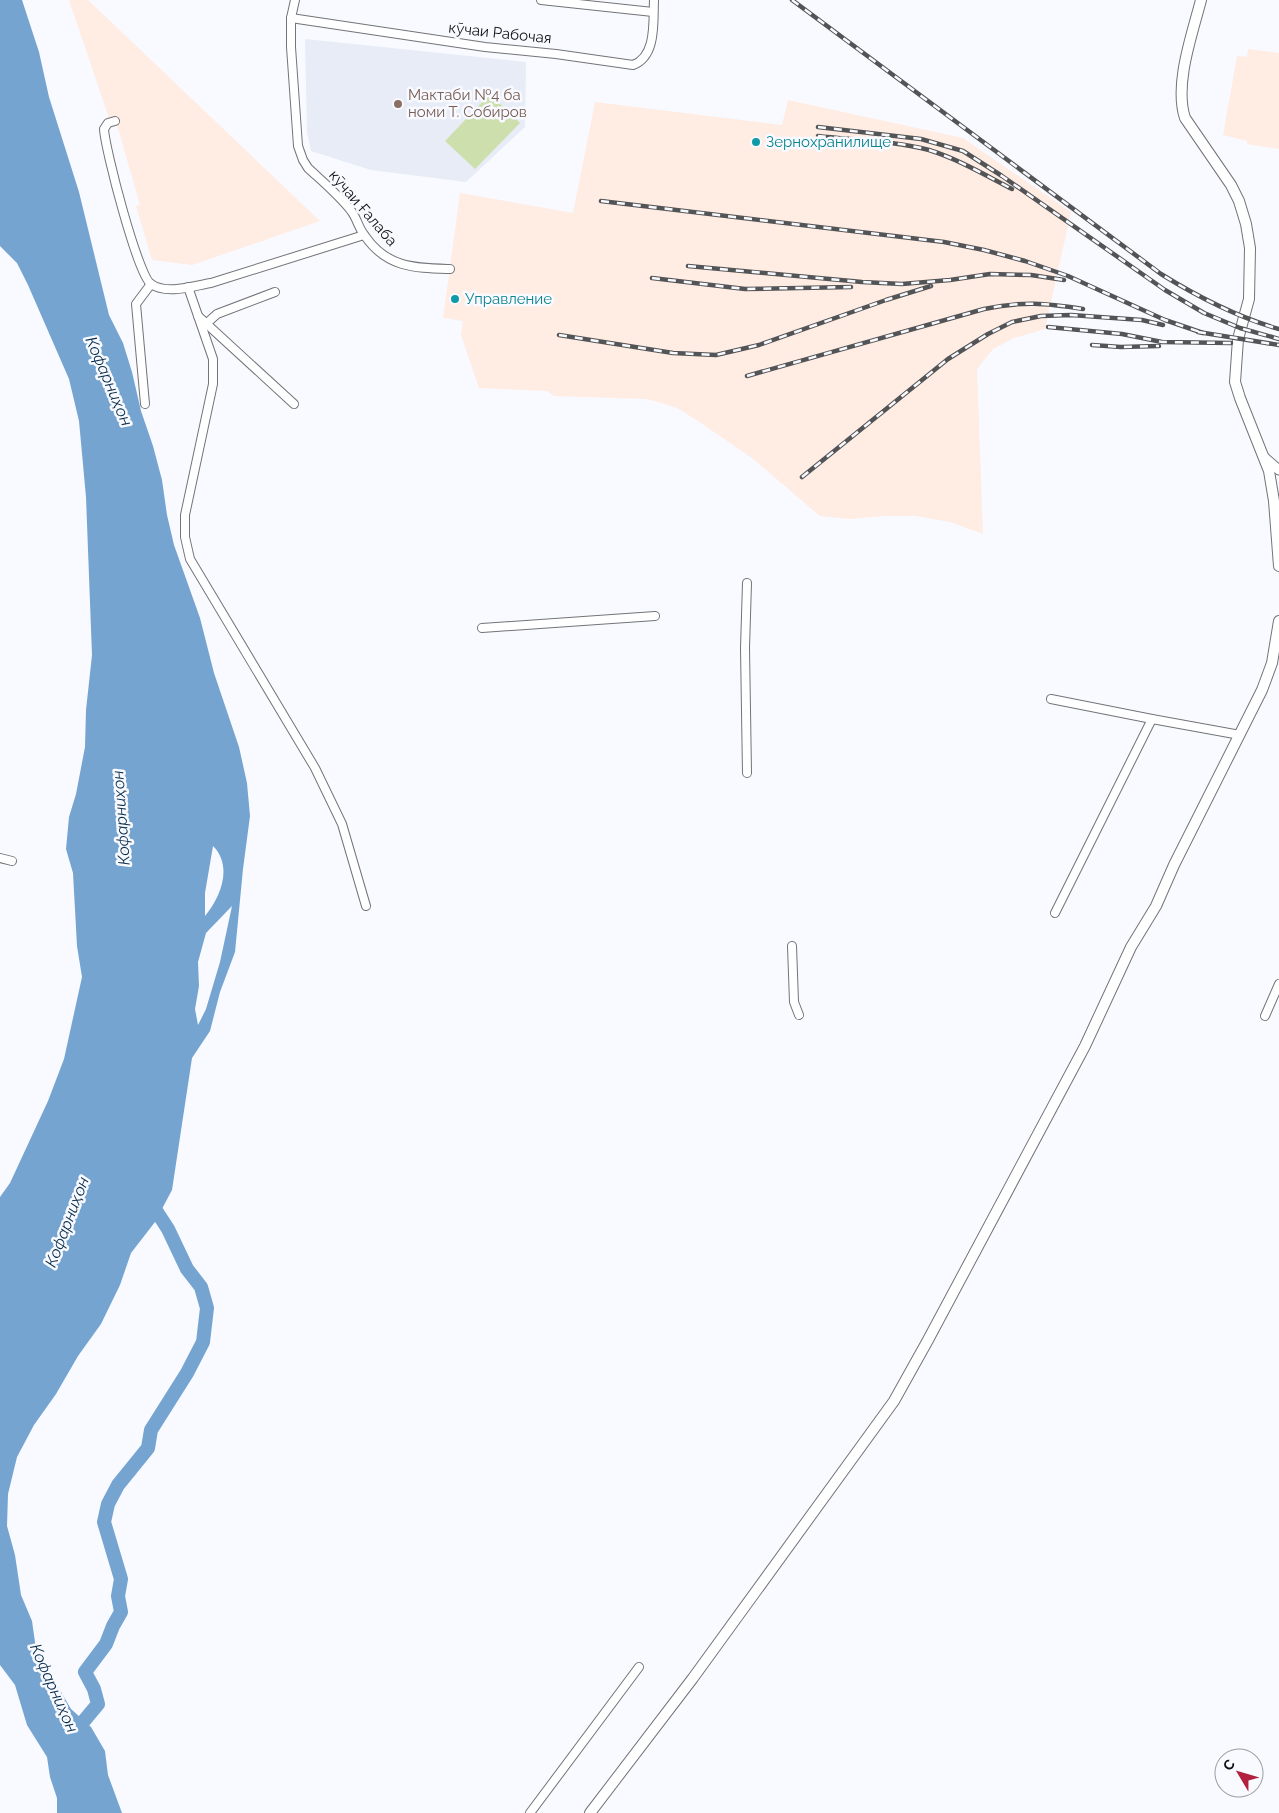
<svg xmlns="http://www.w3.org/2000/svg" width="1279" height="1813" viewBox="0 0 1279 1813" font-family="Raleway,sans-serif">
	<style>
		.commercial { fill: #ffece3 }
		.built { fill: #e7ecf6 }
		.green { fill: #cedfae }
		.water { fill: #75a4d1; fill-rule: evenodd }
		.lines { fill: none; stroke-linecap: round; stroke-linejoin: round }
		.river { stroke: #75a4d1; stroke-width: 14 }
		.minor-casing { stroke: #727478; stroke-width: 10 }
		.tertiary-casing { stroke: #727478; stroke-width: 11 }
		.secondary-casing { stroke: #727478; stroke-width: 12 }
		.minor { stroke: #fff; stroke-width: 8 }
		.tertiary { stroke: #fff; stroke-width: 9 }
		.secondary { stroke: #fff; stroke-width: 10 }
		.rail-casing { stroke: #535456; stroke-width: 4.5 }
		.rail { stroke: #f8faff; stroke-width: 2.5; stroke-dasharray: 8; stroke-linecap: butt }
		.education-dot { fill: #8d6e63; stroke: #f8faff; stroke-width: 2 }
		.culture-dot { fill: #0f9aa8; stroke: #f8faff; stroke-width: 2 }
		.labels { text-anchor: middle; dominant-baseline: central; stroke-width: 5; stroke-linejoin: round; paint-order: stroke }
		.street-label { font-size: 15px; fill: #0f1011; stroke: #f8faff }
		.education-label { font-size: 15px; fill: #785e54; stroke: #f8faff; text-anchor: start }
		.culture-label { font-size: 15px; fill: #0d838f; stroke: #f8faff; text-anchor: start }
		.water-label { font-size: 16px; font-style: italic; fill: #072c4a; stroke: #f8faff }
	</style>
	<rect width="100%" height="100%" fill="#f8faff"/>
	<g class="commercial">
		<path d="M69 0H88L320 221 192 265 152 260 136 206 140 205 117 125 114 117 109 118Z"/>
		<path d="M1248 49 1279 53V149L1247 144V141L1223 135 1237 56 1247 57Z"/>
		<path d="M788 100 963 138 1071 212 1045 329 1014 338 993 349 977 369 983 534 950 522 916 516H885L850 519 820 516 752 458 695 419 677 408 662 403 646 399 554 396 547 391 479 388 461 335 463 321 443 318 460 193 573 213 595 102 782 125Z"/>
	</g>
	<path class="built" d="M305 39 526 62 525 127 466 182 371 170 311 151 307 132Z"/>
	<path class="green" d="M490 94 520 123 475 169 445 141Z"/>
	<path class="water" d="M0 0H22L39 52 49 97 79 192 109 315 123 343 132 372 141 411 153 446 162 480 167 515 174 545 200 618 214 673 239 747 247 783 250 816 243 869 235 952 220 992 210 1031 192 1058 172 1190 155 1222 131 1253 120 1285 101 1324 78 1356 56 1394 34 1425 17 1457 8 1494 7 1526 15 1555 21 1595 32 1621 36 1649 71 1709 91 1727 105 1751 108 1775 122 1813H57V1798L50 1777 47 1757 27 1725 15 1685 0 1665V1197L10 1183 48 1101 64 1059 82 977 77 946 73 873 66 849 69 817 76 794 85 747 86 710 92 655 86 497 79 421 69 379 28 285 17 263 0 246ZM213 846C233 866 221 897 205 916V893ZM232 906 220 962 206 1009 198 1025 195 1009 199 986 198 962 206 933Z"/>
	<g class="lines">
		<path class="river" d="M73 1734 98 1704 94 1689 85 1672 106 1644 113 1626 121 1612 118 1596 121 1579 104 1522 108 1504 118 1485 148 1448 151 1430 187 1373 203 1342 207 1308 201 1287 187 1269 168 1229 155 1209 145 1204"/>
		<defs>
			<g id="minor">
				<path d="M295 0 291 18V47L298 146 303 160 308 168C323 182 340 196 352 212 357 219 359 229 365 236 387 268 415 268 450 269"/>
				<path d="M541 0 653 12"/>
				<path d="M291 18 485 47 556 54 633 65C657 56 653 21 654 0"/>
				<path d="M115 121 108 123 104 129C105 149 138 276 151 284 167 295 193 286 211 283L364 235"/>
				<path d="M188 287 213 359V384L185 515V537L190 559 315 768 342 824 366 906"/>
				<path d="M198 316 294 404"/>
				<path d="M207 323 217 314 275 292"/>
				<path d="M145 404 136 304 151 284"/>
				<path d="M747 583 745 648 747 773"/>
				<path d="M482 628 655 616"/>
				<path d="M1051 699 1152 719 1055 913"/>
				<path d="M1152 719 1240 735"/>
				<path d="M0 858 12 861"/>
				<path d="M792 946 794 1002 799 1015"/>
				<path d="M1265 1016 1279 984"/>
				<path d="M530 1813 639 1667"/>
			</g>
			<path id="tertiary" d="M1264 457 1279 470"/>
			<g id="secondary">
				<path d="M1201 0C1192 35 1174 84 1185 118L1231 185 1239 201 1246 224 1250 248 1249 299 1238 339 1235 382 1240 398 1269 471 1274 501 1279 566"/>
				<path d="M590 1813 693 1678 894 1401 928 1340 1085 1046 1131 947 1156 906 1174 865 1262 690 1272 663 1279 621"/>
			</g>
		</defs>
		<use href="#minor" class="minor-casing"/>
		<use href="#tertiary" class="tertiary-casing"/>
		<use href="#secondary" class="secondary-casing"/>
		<use href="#minor" class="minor"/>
		<use href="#tertiary" class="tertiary"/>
		<use href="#secondary" class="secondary"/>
		<defs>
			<g id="rail">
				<path d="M792 0 1161 274C1198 297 1237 317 1279 329"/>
				<path d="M818 127 921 139 963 151 1002 176 1165 290 1204 313 1240 328 1279 339"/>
				<path d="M818 136C853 140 896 141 929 150 958 159 985 175 1012 189"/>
				<path d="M601 201 944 242 984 250 1025 261 1068 276 1165 320 1203 333"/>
				<path d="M688 266 862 282 902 284 950 280 990 274 1031 275 1064 280"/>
				<path d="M652 278 745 289 851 287"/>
				<path d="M1048 327 1122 334 1162 342 1231 343"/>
				<path d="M1198 332 1279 345"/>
				<path d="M559 335 673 353 716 355 759 345 886 300 931 286"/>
				<path d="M1092 345 1121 347 1159 346"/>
				<path d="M747 376 984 309C1023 301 1045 303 1083 309"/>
				<path d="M802 477 948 359 988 334 1012 322 1041 316 1071 315 1142 320 1163 325"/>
			</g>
		</defs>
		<use href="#rail" class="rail-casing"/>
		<use href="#rail" class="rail"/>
	</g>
	<circle class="education-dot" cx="398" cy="104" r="5"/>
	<g class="culture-dot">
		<circle cx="756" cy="142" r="5"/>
		<circle cx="455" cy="299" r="5"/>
	</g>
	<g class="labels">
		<g class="street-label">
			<text transform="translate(500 33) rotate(6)">кӯчаи Рабочая</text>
			<text transform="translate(363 208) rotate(49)">кӯчаи Ғалаба</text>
		</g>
		<g class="education-label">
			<text x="408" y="95">Мактаби №4 ба<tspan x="408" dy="17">номи Т. Собиров</tspan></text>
		</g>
		<g class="culture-label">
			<text x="766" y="142">Зернохранилище</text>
			<text x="465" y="299">Управление</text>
		</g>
		<g class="water-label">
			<text transform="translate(109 381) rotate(67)">Кофарниҳон</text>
			<text transform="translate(121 818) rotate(-94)">Кофарниҳон</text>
			<text transform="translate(67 1222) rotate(-69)">Кофарниҳон</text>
			<text transform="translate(54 1688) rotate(66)">Кофарниҳон</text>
		</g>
	</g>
	<g transform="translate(1239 1773) rotate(308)"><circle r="24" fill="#f8faff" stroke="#9b9ca0"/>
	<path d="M0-4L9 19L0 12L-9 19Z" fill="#b3203e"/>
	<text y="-8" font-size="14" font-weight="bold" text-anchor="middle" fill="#0f1011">С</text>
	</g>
</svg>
